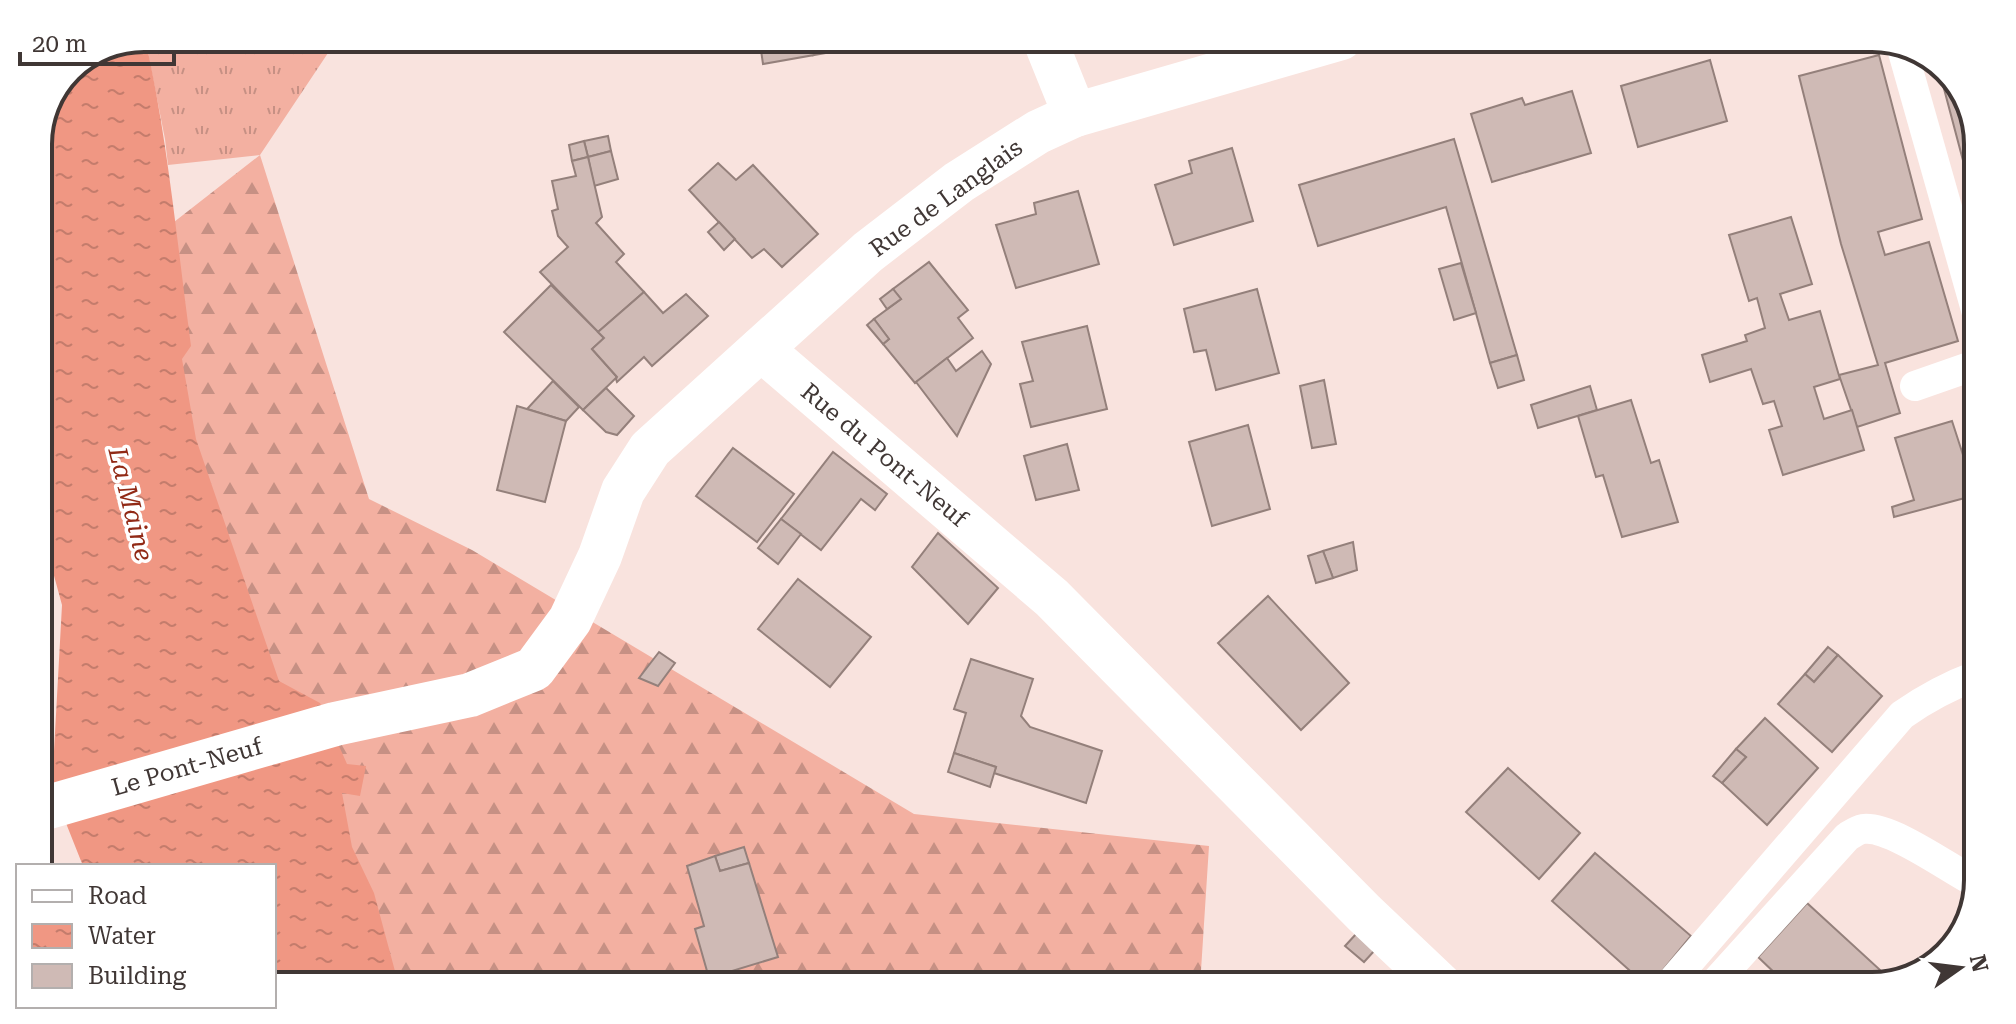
<svg xmlns="http://www.w3.org/2000/svg" width="2016" height="1024" viewBox="0 0 2016 1024" font-family="'Roboto Serif',serif">
	<style>
		.grass { fill: url(#grass-tufts) }
		.forest { fill: url(#forest-firs) }
		.water { fill: url(#water-ripples) }
		.building { fill: #cfbab5; stroke: #94807b; stroke-width: 2 }
		.lines { fill: none; stroke-linecap: round; stroke-linejoin: round }
		.lane { stroke: #fff; stroke-width: 30 }
		.street { stroke: #fff; stroke-width: 44 }
		.labels { text-anchor: middle; dominant-baseline: central; stroke-width: 7; stroke-linejoin: round; paint-order: stroke }
		.street-label { font-size: 24px; fill: #403735; stroke: #fff }
		.water-label { font-size: 26px; font-style: italic; fill: #912a16; stroke: #fff }
		.rim { fill: none; stroke: #403735; stroke-width: 4 }
	</style>
	<defs>
		<pattern id="grass-tufts" width="24" height="20" patternUnits="userSpaceOnUse" patternTransform="scale(2)"><rect width="24" height="20" fill="#f3b0a1"/><path d="M3 7l-1-3M5 7V3M7 7l1-3M15 17l-1-3M17 17v-4M19 17l1-3" fill="none" stroke="#c69084"/></pattern>
		<pattern id="forest-firs" width="22" height="20" patternUnits="userSpaceOnUse" patternTransform="scale(2)"><rect width="22" height="20" fill="#f3b0a1"/><path d="M5 1l3.5 6h-7zM16 11l3.5 6h-7z" fill="#c69084"/></pattern>
		<pattern id="water-ripples" width="26" height="14" patternUnits="userSpaceOnUse" patternTransform="scale(2)"><rect width="26" height="14" fill="#f09783"/><path d="M2 4q2-2 4 0t4 0M15 11q2-2 4 0t4 0" fill="none" stroke="#c47c6c"/></pattern>
	</defs>
	<rect width="100%" height="100%" fill="#f9e3de"/>
	<path class="grass" d="M145 38H338L260 155 168 165 165 139Z"/>
	<path class="forest" d="M260 155 369 499 472 550 914 814 1209 846 1200 986H340L142 247Z"/>
	<path class="water" d="M145 38C168 140 177 243 191 346L182 359 196 439 279 681 320 703 347 764 366 766 360 796 342 793 352 847 374 893 399 986H274V866H83L52 788 62 605 38 517V138L69 69Z"/>
	<g class="building">
		<path d="M746 38H880L879 44 843 50 826 40 814 55 763 64 761 50Z"/>
		<path d="M826 40 843 50 814 55Z"/>
		<path d="M1879 55 1922 219 1878 232 1885 255 1929 242 1958 341 1885 363 1900 413 1857 427 1839 375 1878 365 1841 244 1799 76Z"/>
		<path d="M1710 60 1727 121 1638 147 1621 86Z"/>
		<path d="M1938 66 1960 85 1978 138V201L1974 202Z"/>
		<path d="M1572 91 1591 153 1492 182 1471 114 1522 98 1525 105Z"/>
		<path d="M608 136 611 151 588 157 584 141Z"/>
		<path d="M1454 139 1517 355 1490 363 1446 207 1318 246 1299 185Z"/>
		<path d="M584 141 588 157 572 161 569 145Z"/>
		<path d="M1232 148 1253 221 1174 245 1155 185 1192 173 1189 161Z"/>
		<path d="M611 151 618 179 594 186 588 157Z"/>
		<path d="M588 157 602 217 596 223 624 254 616 262 644 292 598 332 540 272 568 247 558 236 552 211 558 209 552 181 576 176 572 161Z"/>
		<path d="M718 163 736 180 753 165 818 234 782 267 764 249 752 258 689 190Z"/>
		<path d="M1078 191 1099 264 1016 288 996 225 1036 214 1034 203Z"/>
		<path d="M1791 217 1812 284 1780 294 1789 320 1820 311 1840 379 1814 387 1824 419 1852 410 1864 450 1783 475 1769 430 1782 426 1774 401 1763 404 1751 369 1710 382 1702 355 1747 341 1745 335 1765 328 1757 298 1749 301 1729 235Z"/>
		<path d="M719 222 735 239 724 250 708 232Z"/>
		<path d="M929 262 968 310 958 318 973 338 915 383 883 344 889 339 874 319 901 299 893 289Z"/>
		<path d="M1461 263 1476 313 1454 320 1439 269Z"/>
		<path d="M551 285 604 338 592 349 617 377 583 410 504 332Z"/>
		<path d="M893 289 901 299 887 309 880 299Z"/>
		<path d="M1257 289 1279 373 1216 390 1206 350 1194 352 1184 309Z"/>
		<path d="M644 292 663 313 686 294 708 316 652 366 644 357 617 382 616 379 617 377 592 349 604 338 598 332Z"/>
		<path d="M874 319 889 339 883 344 867 325Z"/>
		<path d="M1087 326 1107 409 1031 427 1020 384 1033 381 1022 342Z"/>
		<path d="M982 351 991 364 957 436 916 382 947 358 956 371Z"/>
		<path d="M1517 355 1524 380 1498 388 1490 363Z"/>
		<path d="M1324 380 1336 444 1312 448 1300 386Z"/>
		<path d="M553 381 579 407 566 421 527 409Z"/>
		<path d="M1590 386 1597 410 1538 428 1531 405Z"/>
		<path d="M606 388 634 416 617 435 606 432 583 410Z"/>
		<path d="M1631 400 1651 463 1659 460 1678 522 1622 537 1603 475 1596 477 1578 416Z"/>
		<path d="M517 406 566 421 545 502 497 490Z"/>
		<path d="M1952 421 1976 495 1894 517 1892 507 1914 500 1895 438Z"/>
		<path d="M1248 425 1270 509 1212 526 1189 442Z"/>
		<path d="M1067 444 1079 490 1036 500 1024 456Z"/>
		<path d="M733 448 794 494 757 542 696 496Z"/>
		<path d="M833 452 887 494 875 510 861 499 821 550 781 519Z"/>
		<path d="M781 519 801 534 778 564 758 548Z"/>
		<path d="M938 533 998 588 968 624 912 567Z"/>
		<path d="M1353 542 1357 570 1333 578 1323 551Z"/>
		<path d="M1323 551 1333 578 1316 583 1308 556Z"/>
		<path d="M798 579 871 637 830 687 758 629Z"/>
		<path d="M1268 596 1349 683 1301 730 1218 643Z"/>
		<path d="M1828 647 1838 655 1814 682 1805 674Z"/>
		<path d="M659 652 675 663 658 686 639 678Z"/>
		<path d="M1838 655 1882 696 1832 752 1778 704 1805 674 1814 682Z"/>
		<path d="M971 659 1033 679 1021 716 1030 727 1102 751 1086 803 994 773 996 767 954 753 966 713 954 709Z"/>
		<path d="M1765 718 1818 768 1767 825 1722 783 1746 757 1736 749Z"/>
		<path d="M1736 749 1746 757 1722 783 1713 776Z"/>
		<path d="M954 753 996 767 990 787 948 772Z"/>
		<path d="M1508 768 1580 833 1539 879 1466 812Z"/>
		<path d="M744 847 749 863 720 871 715 856Z"/>
		<path d="M1595 853 1691 936 1650 986H1647L1552 901Z"/>
		<path d="M715 856 720 871 749 863 778 957 709 978 695 929 704 926 687 866Z"/>
		<path d="M1807 903 1891 980 1872 986H1802L1786 972 1780 978 1758 957Z"/>
		<path d="M1357 933 1375 950 1364 962 1345 946Z"/>
	</g>
	<g class="lines">
		<g class="lane">
			<path d="M1901 45 1978 317"/>
			<path d="M1915 386 1978 364"/>
			<path d="M1668 986 1902 715C1926 698 1951 685 1978 675"/>
			<path d="M1712 986 1847 837C1852 834 1857 830 1863 829 1890 825 1951 870 1977 883"/>
		</g>
		<g class="street">
			<path d="M1044 38 1075 115"/>
			<path d="M761 349 1052 598 1364 913 1441 986"/>
			<path d="M38 810 335 724 470 695 534 669 570 620 600 556 623 491 650 449 868 252 959 182 1038 132 1075 115 1341 38"/>
		</g>
	</g>
	<g class="labels">
		<g class="street-label">
			<text transform="translate(946 198) rotate(-36)">Rue de Langlais</text>
			<text transform="translate(884 455) rotate(40)">Rue du Pont-Neuf</text>
			<text transform="translate(187 767) rotate(-16)">Le Pont-Neuf</text>
		</g>
		<g class="water-label">
			<text transform="translate(131 504) rotate(76)">La Maine</text>
		</g>
	</g>
	<path d="M0 0H2016V1024H0ZM144 52H1872A92 92 0 0 1 1964 144V880A92 92 0 0 1 1872 972H144A92 92 0 0 1 52 880V144A92 92 0 0 1 144 52Z" fill="#fff" fill-rule="evenodd"/>
	<path class="rim" d="M144 52H1872A92 92 0 0 1 1964 144V880A92 92 0 0 1 1872 972H144A92 92 0 0 1 52 880V144A92 92 0 0 1 144 52Z"/>
	<rect x="16" y="864" width="260" height="144" fill="#ffffff" stroke="#b3afae" stroke-width="2"/>
	<rect x="32" y="890" width="40" height="12" fill="#ffffff" stroke="#b3afae" stroke-width="2"/>
	<text x="88" y="904" font-size="24" fill="#403735">Road</text>
	<rect x="32" y="924" width="40" height="24" fill="url(#water-ripples)" stroke="#b3afae" stroke-width="2"/>
	<text x="88" y="944" font-size="24" fill="#403735">Water</text>
	<rect x="32" y="964" width="40" height="24" fill="#cfbab5" stroke="#b3afae" stroke-width="2"/>
	<text x="88" y="984" font-size="24" fill="#403735">Building</text>
	<g transform="translate(1960 968) rotate(76)" stroke="#ffffff" stroke-width="6" paint-order="stroke">
	<path d="M0-6L14 30L0 20L-14 30Z" fill="#403735"/>
	<text y="-12" font-size="22" font-weight="bold" text-anchor="middle" fill="#403735">N</text>
	</g>
	<path d="M20 52v12h154v-12" fill="none" stroke="#403735" stroke-width="4"/>
	<text x="32" y="52" font-size="24" fill="#403735" stroke="#ffffff" stroke-width="6" paint-order="stroke">20 m</text>
</svg>
